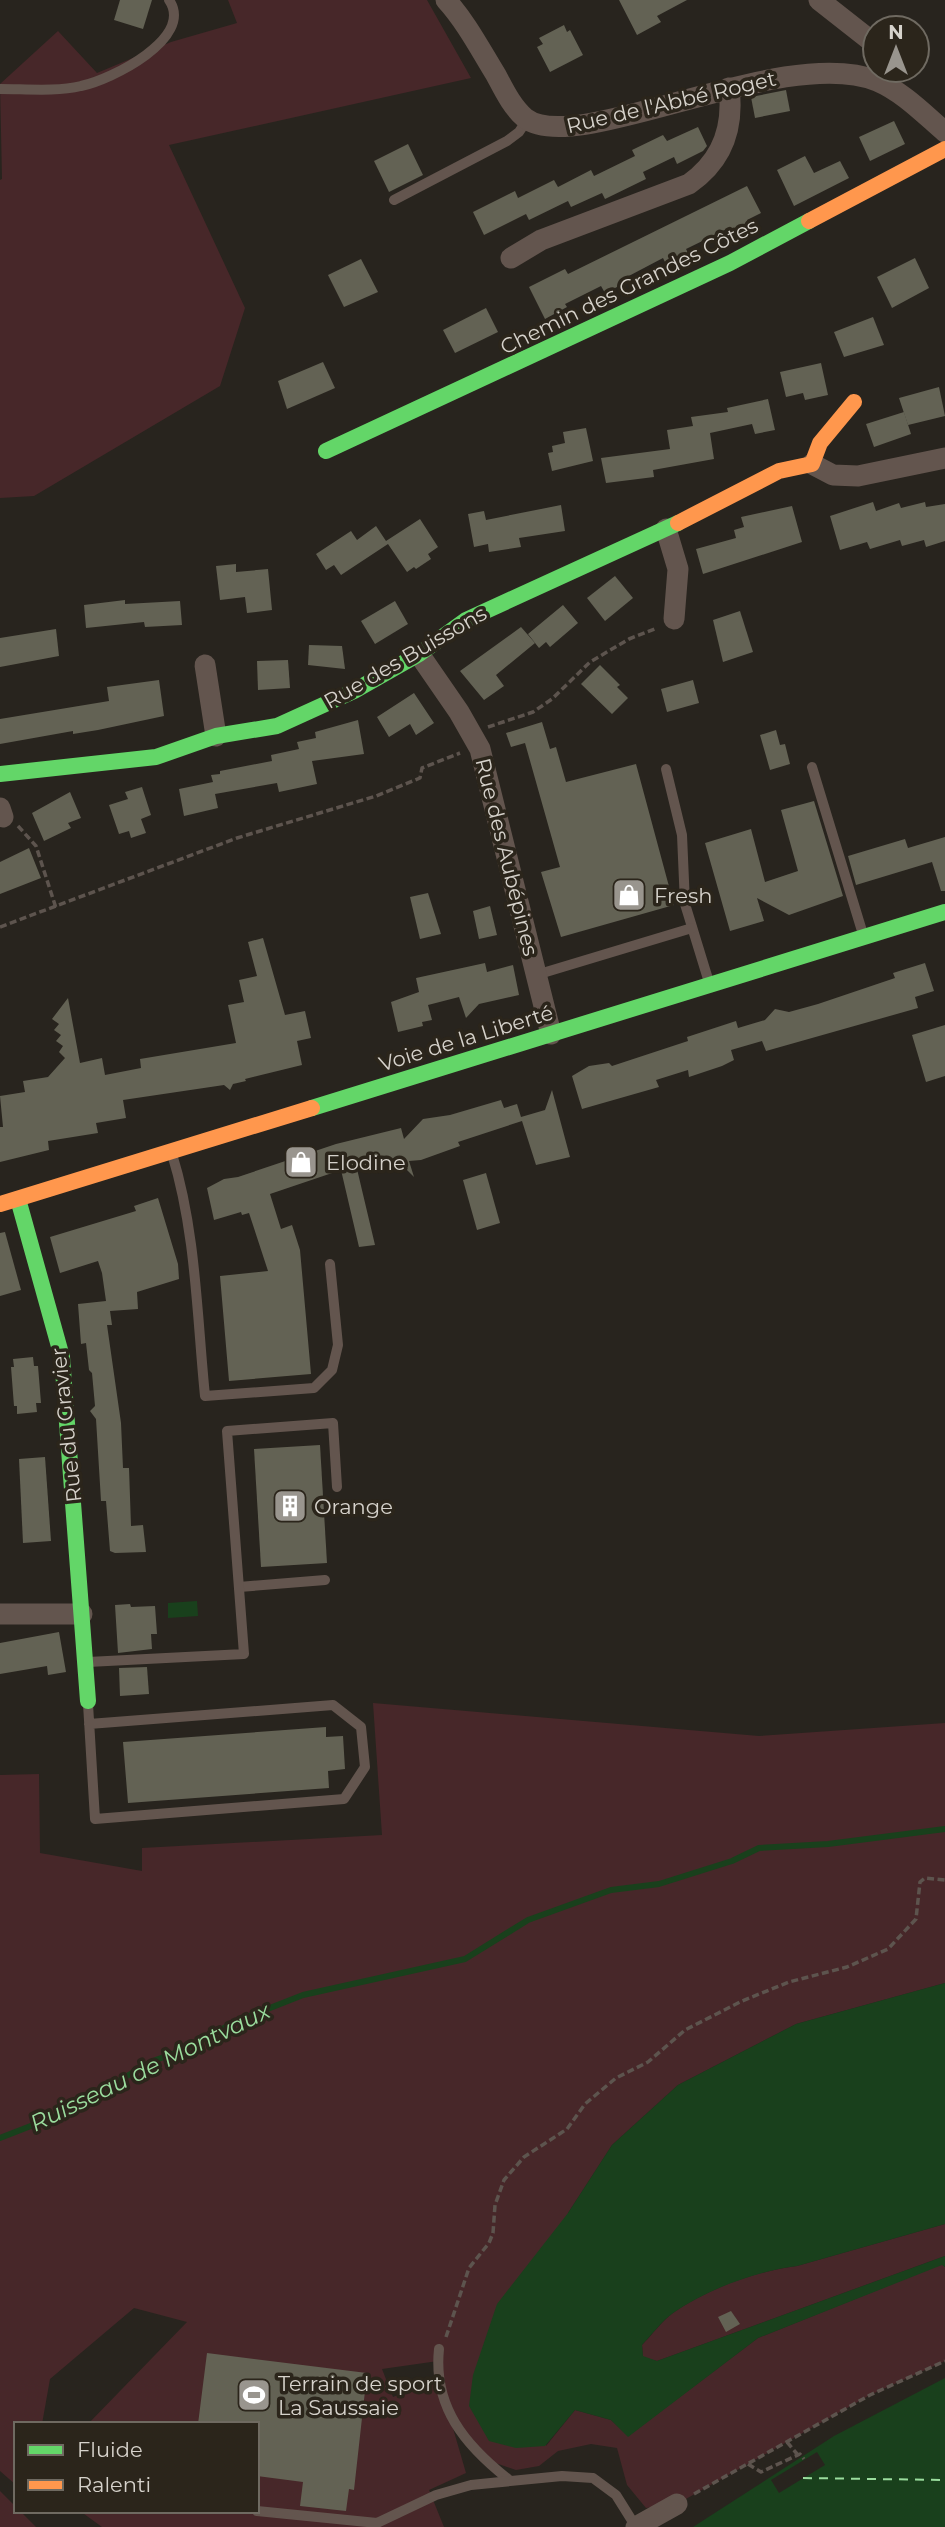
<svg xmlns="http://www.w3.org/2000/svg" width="945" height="2527" viewBox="0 0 945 2527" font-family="Montserrat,sans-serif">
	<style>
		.green { fill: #472729; fill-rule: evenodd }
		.water { fill: #19401c }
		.pier { fill: #28241e }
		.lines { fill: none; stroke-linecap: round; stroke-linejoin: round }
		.stream { stroke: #19401c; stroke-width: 6 }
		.ferry { stroke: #9adc9d; stroke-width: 2; stroke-dasharray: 9 7; stroke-linecap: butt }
		.building { fill: #636254 }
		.path { stroke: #5d544e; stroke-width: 3.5; stroke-dasharray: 7 3.5; stroke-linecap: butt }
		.lane { stroke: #63554e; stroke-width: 10 }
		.street { stroke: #63554e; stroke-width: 21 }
		.fast { stroke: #63d668; stroke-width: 16 }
		.slow { stroke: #ff974d; stroke-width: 16 }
		.labels { text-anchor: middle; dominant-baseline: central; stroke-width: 7; stroke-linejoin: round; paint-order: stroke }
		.street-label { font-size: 21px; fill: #d6d2cb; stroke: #2b251b }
		.poi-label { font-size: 21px; fill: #d6d2cb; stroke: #2b251b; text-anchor: start }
		.water-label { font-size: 23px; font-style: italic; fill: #9adc9d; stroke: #2b251b }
	</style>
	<rect width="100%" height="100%" fill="#28241e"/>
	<g class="green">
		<path d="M228 0H427L471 78 169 145 245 308 220 386 34 496 0 498V180L2 179 0 84 58 31 97 73 171 42 237 23Z"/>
		<path d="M373 1703 759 1736 945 1723V1983L796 2024 678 2085 612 2145 568 2213 546 2446 575 2410 611 2420 628 2436 758 2338 942 2264 945 2267V2361L870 2395 677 2504 646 2508 627 2485 617 2448 591 2444 558 2451 539 2466 516 2470 481 2458 450 2418 466 2473 429 2490 444 2527H102L80 2511H257V2424H88L187 2322 134 2308 50 2379 42 2424H16V2485L0 2471V1775L39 1774 40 1853 142 1871V1848L382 1835ZM438 2361 437 2380 393 2397 382 2369Z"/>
		<path d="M945 2224V2256L657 2361 643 2357 642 2345C652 2335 662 2321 673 2313 707 2289 756 2271 797 2266Z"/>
		<path d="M0 2491 16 2507V2511H20L36 2527H0Z"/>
	</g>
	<g class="water">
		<path d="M197 1601 198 1616 168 1618V1603Z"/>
		<path d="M945 1983V2224L797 2266C756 2271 708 2289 673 2313 662 2321 652 2334 642 2345L643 2356 657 2361 945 2256V2267L942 2265 758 2338 628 2437 611 2420 575 2410 545 2446 516 2448 489 2441 469 2406 473 2375 497 2304 568 2213 612 2145 678 2085 796 2024Z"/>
		<path d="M945 2378V2527H693L834 2436Z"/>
	</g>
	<path class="pier" d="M817 2452 825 2465 779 2493 771 2480Z"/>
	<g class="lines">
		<path class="stream" d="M0 2138 59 2115 153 2061 186 2049 237 2021 303 1995 465 1959 528 1920 611 1890 659 1884 732 1861 759 1848 828 1844 945 1829"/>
		<path class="ferry" d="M803 2478 945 2480"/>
	</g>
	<g class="building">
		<path d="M120 0H152L143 29 114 20Z"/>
		<path d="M619 0H687L657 16 661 22 637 35Z"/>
		<path d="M564 25 567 32 570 30 583 55 550 72 537 47 543 44 539 38Z"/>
		<path d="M786 90 790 111 755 118 751 97Z"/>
		<path d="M894 121 905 144 870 161 859 137Z"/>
		<path d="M698 127 707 146 703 151 677 164 674 157 643 172 646 179 605 199 602 193 571 207 568 201 529 220 526 214 484 235 473 212 515 191 518 198 554 180 558 187 591 170 594 176 635 156 632 150 663 135 667 141Z"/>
		<path d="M408 144 423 175 389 192 374 161Z"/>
		<path d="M805 156 814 173 840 161 849 178 794 206 777 170Z"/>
		<path d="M747 186 761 213 747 220 749 224 727 235 725 230 686 249 688 253 666 264 663 258 625 278 627 282 605 293 601 286 565 304 567 307 545 319 529 287 565 269 568 274Z"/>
		<path d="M915 258 929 288 892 308 877 277Z"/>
		<path d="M361 259 378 292 344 307 328 275Z"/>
		<path d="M486 308 498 332 455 353 443 330Z"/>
		<path d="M873 317 884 345 844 357 834 332Z"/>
		<path d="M323 362 335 388 287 409 278 381Z"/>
		<path d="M821 363 828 395 805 400 803 393 786 397 780 372Z"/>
		<path d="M939 387 945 416 908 425 899 398Z"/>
		<path d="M768 399 775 430 755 434 752 424 710 433 714 459 653 470 654 477 606 483 601 458 670 449 667 430 693 426 691 417 728 412 727 408Z"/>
		<path d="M904 412 911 434 874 447 866 424Z"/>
		<path d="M586 428 593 461 552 471 548 453 553 452 552 446 565 443 563 432Z"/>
		<path d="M873 502 876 511 899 503 901 508 925 502 926 507 945 504V541L926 547 924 540 902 546 900 540 870 549 867 542 840 550 830 516Z"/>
		<path d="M561 505 565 531 519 538 521 547 489 552 488 544 474 547 468 514 484 511 486 520Z"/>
		<path d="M792 506 802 542 703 574 696 549 736 538 734 530 744 527 741 517Z"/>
		<path d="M420 519 438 547 428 554 431 559 416 569 414 567 407 572 388 544 341 575 334 565 326 570 316 554 351 531 357 540 376 526 386 541Z"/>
		<path d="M236 564V572L268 569 272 610 247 613 245 597 220 600 216 566Z"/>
		<path d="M615 576 633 598 605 621 587 598Z"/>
		<path d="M125 600V604L180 601 182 625 145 627 144 622 86 628 84 605Z"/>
		<path d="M395 601 408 624 375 644 361 621Z"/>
		<path d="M563 605 578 623 550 647 546 642 539 648 528 634Z"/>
		<path d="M740 611 753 652 723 662 713 620Z"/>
		<path d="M521 627 535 643 496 675 504 686 484 700 460 671Z"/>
		<path d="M56 629 59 656 0 667V638Z"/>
		<path d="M309 645 342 646 345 669 308 665Z"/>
		<path d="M288 660 290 688 258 690 257 661Z"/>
		<path d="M600 665 620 685 617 687 628 698 612 714 581 684Z"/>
		<path d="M159 680 164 716 98 730 73 734V731L0 744V719L109 701 107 687Z"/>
		<path d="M693 680 699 703 667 712 661 689Z"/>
		<path d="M414 693 434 723 416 735 410 724 389 737 377 717Z"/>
		<path d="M358 720 364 754 312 761 317 784 279 792 277 783 215 794 218 808 184 816 179 789 213 782 211 775 220 774V771L272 761 271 755 299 749 297 742 316 738 315 732Z"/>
		<path d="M542 722 550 749 556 747 566 782 636 764 674 905 561 937 541 872 560 867 525 743 511 747 506 733Z"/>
		<path d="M776 730 780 745 785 744 790 764 770 770 760 735Z"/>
		<path d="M142 787 151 815 141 819 146 833 131 838 129 831 119 834 109 805 128 799 125 792Z"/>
		<path d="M70 792 81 818 68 823 71 828 44 841 32 813Z"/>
		<path d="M814 801 843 896 789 915 757 898 764 921 730 931 705 843 751 829 765 882 798 871 781 810Z"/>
		<path d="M945 837V891H941L932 862 856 885 848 856 905 839 908 848Z"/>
		<path d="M29 848 41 878 0 894V862Z"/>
		<path d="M428 893 441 934 420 939 410 897Z"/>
		<path d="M490 906 497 935 479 939 473 911Z"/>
		<path d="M263 938 285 1015 305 1011 311 1038 297 1041 302 1065 245 1079 246 1081 233 1084 230 1090 224 1085 123 1100 126 1118 96 1123 98 1133 48 1141 49 1150 0 1162V1127H3L0 1096 25 1092 23 1081 48 1077 65 1058 59 1052 63 1046 56 1041 61 1035 54 1030 59 1024 52 1019 68 998 80 1063 102 1058 105 1075 141 1068 140 1059 236 1043 228 1005 244 1002 239 980 257 976 248 942Z"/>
		<path d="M485 963 487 972 513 965 519 995 479 1004 466 1018 459 997 428 1005 432 1020 422 1022 423 1026 398 1032 391 1002 419 992 416 978Z"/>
		<path d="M925 963 934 991 915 997 918 1008 766 1051 762 1041 731 1050 734 1060 722 1066 689 1077 688 1070 656 1080 659 1087 582 1109 572 1076 589 1066 609 1063 612 1066 688 1041 687 1037 736 1021 738 1028 765 1020 775 1009 789 1012 818 1004 895 978 893 973Z"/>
		<path d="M945 1025V1076L926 1082 912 1035Z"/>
		<path d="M552 1090 570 1157 536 1165 522 1121 458 1142 460 1146 421 1160 409 1161 414 1177 397 1160 357 1169 375 1245 359 1247 341 1170 270 1194 281 1229 292 1225 300 1250 311 1374 229 1381 220 1276 268 1271 249 1213 242 1215 241 1212 214 1220 207 1188 224 1179 238 1177 336 1144 401 1128 404 1139 423 1119 450 1115 501 1100 504 1108 517 1104 521 1117 545 1110Z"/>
		<path d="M486 1173 500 1223 477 1230 463 1180Z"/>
		<path d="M158 1198 178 1264 179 1279 137 1292 138 1309 110 1311 112 1325H107L121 1423 123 1468H129L131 1526 143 1525 146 1552 115 1553 110 1551 106 1501H101L96 1419 90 1411 95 1406 92 1373 89 1370 86 1343 81 1344 78 1304 106 1301 102 1273 98 1261 60 1273 50 1237 136 1211 134 1206Z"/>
		<path d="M5 1232 21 1290 0 1296V1233Z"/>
		<path d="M33 1357 34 1366H38L41 1403H36L37 1412 17 1414V1406H14L11 1367H14L13 1359Z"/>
		<path d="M320 1445 327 1563 261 1567 254 1449Z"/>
		<path d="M45 1457 51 1541 23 1543 19 1459Z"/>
		<path d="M130 1604 131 1607 155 1606 157 1634H151L152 1649 118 1653 115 1605Z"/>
		<path d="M59 1632 66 1672 48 1675 47 1666 0 1674V1643Z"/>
		<path d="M147 1667 149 1694 120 1696 119 1668Z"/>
		<path d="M326 1727V1737L343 1736 345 1769 328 1771 329 1788 128 1803 123 1742Z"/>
		<path d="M731 2311 740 2324 726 2332 718 2317Z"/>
		<path d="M207 2353 367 2373 354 2490 349 2489 346 2511 300 2506 303 2482 257 2476V2424H198Z"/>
	</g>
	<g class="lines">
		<g class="path">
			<path d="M488 727 533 712 552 699 590 662 629 639 657 628"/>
			<path d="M18 826 36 846 56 908"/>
			<path d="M0 927 237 838 376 796 420 778 422 768 460 753"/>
			<path d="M446 2337 469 2268 489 2243 493 2233 495 2205 504 2180 524 2157 567 2129 585 2104 616 2078 648 2062 685 2030 742 2001 789 1982 847 1967 888 1949 916 1919 920 1882 925 1878 945 1880"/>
			<path d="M787 2442 798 2455"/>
			<path d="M748 2464 761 2472 800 2454 804 2459"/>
			<path d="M694 2494 870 2395 945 2361"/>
		</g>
		<g class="lane">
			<path d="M0 89C26 89 56 92 81 86 111 80 195 38 169 0"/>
			<path d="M394 200 507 141 519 132 527 120"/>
			<path d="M812 767 862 931"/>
			<path d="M666 769 682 835 685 904 708 979"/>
			<path d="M536 975 692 928"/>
			<path d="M172 1154C196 1231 197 1317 205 1396L314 1388 332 1370 338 1345 330 1264"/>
			<path d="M239 1587 325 1580"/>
			<path d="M88 1662 244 1654 227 1431 333 1423 337 1487"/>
			<path d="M88 1704 95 1819 344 1799 365 1767 361 1727 333 1705 89 1724"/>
			<path d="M439 2349C433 2407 465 2445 508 2479"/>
			<path d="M257 2511 377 2523 436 2495 471 2485 562 2476 593 2478 616 2495 636 2527"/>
		</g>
		<g class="street">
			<path d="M446 0C466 22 480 49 496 75 504 90 512 107 525 118 576 158 783 43 877 81 903 92 924 114 945 132"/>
			<path d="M819 0 875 44"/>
			<path d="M511 258 541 240 689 184C722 161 734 128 729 88"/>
			<path d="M812 464 833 475 858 476 945 458"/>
			<path d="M666 529 678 569 674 619"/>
			<path d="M419 654 459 712 480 749 551 1034"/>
			<path d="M205 665 216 736"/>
			<path d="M0 808 3 817"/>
			<path d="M0 1614H82"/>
			<path d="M636 2527 677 2504"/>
		</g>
		<g class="fast">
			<path d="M326 451 730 263 809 221"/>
			<path d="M0 774 156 757 216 736 277 726 354 691 419 654 466 620 678 523"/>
			<path d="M312 1108 945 912"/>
			<path d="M18 1199 62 1357 88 1701"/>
		</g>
		<g class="slow">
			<path d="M809 221 945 149"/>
			<path d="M678 523 779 471 812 464 820 443 854 402"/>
			<path d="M0 1204 312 1108"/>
		</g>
	</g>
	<defs>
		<symbol id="shop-square" viewBox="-11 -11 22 22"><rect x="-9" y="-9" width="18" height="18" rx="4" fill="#99958e" stroke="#2b251b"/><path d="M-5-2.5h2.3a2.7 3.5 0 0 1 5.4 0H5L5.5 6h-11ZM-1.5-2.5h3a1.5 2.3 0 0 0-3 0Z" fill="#fff"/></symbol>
		<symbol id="building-square" viewBox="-11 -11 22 22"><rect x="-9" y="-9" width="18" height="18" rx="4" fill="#99958e" stroke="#2b251b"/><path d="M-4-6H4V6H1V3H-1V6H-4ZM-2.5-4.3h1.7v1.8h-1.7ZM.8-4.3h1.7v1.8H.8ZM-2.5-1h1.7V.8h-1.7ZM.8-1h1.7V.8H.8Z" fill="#fff"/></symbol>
		<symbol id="stadium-square" viewBox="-11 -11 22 22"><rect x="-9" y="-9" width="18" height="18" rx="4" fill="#99958e" stroke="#2b251b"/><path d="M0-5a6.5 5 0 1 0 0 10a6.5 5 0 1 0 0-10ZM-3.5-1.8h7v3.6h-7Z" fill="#fff"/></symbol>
	</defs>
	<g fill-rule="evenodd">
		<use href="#shop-square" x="610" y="876" width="38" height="38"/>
		<use href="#shop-square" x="282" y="1143" width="38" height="38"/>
		<use href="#building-square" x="271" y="1487" width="38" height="38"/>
		<use href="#stadium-square" x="235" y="2376" width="38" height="38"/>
	</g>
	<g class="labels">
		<g class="street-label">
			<text transform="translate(671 102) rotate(-13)">Rue de l'Abbé Roget</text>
			<text transform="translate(629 286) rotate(-26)">Chemin des Grandes Côtes</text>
			<text transform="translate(405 657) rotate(-30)">Rue des Buissons</text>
			<text transform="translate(507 857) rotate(76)">Rue des Aubépines</text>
			<text transform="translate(466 1038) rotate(-17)">Voie de la Liberté</text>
			<text transform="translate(66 1425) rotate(-96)">Rue du Gravier</text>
		</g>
		<g class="poi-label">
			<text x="654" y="895">Fresh</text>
			<text x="326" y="1162">Elodine</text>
			<text x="314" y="1506">Orange</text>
			<text x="278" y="2383">Terrain de sport<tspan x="278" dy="24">La Saussaie</tspan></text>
		</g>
		<g class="water-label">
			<text transform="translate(150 2067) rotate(-26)">Ruisseau de Montvaux</text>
		</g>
	</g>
	<rect x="14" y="2422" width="245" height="91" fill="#2b251b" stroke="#6f6a61" stroke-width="2"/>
	<rect x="28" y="2445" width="35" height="10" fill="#63d668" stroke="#6f6a61" stroke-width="2"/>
	<text x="77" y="2457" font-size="21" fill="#d6d2cb">Fluide</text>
	<rect x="28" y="2480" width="35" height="10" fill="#ff974d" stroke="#6f6a61" stroke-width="2"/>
	<text x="77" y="2492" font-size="21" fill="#d6d2cb">Ralenti</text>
	<g transform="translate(896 49)"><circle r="33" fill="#2b251b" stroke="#6f6a61" stroke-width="2"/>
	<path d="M0-5L12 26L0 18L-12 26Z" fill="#99958e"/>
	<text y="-10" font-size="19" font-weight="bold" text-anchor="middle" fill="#d6d2cb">N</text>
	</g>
</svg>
